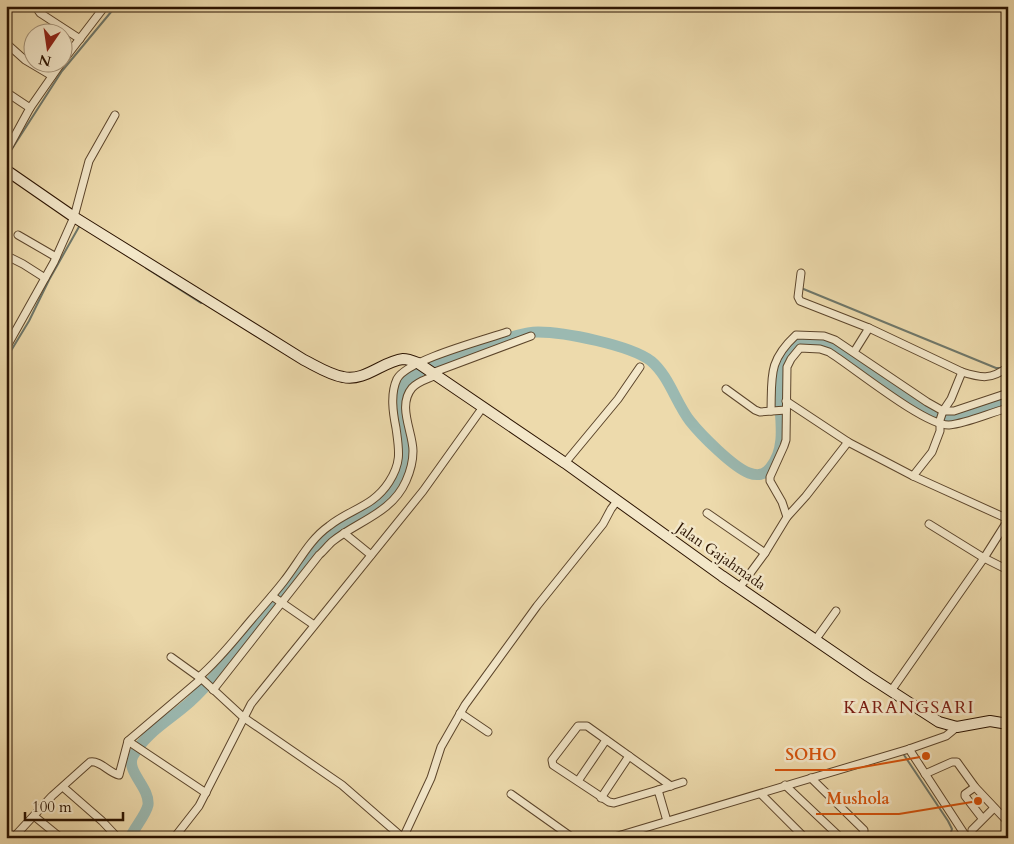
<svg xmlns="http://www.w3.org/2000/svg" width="1014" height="844" viewBox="0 0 1014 844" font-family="Cardo,serif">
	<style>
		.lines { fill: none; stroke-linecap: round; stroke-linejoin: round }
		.stream { stroke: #6e776a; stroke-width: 2 }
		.river { stroke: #9bb9b1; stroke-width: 11 }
		.street-casing { stroke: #5c452b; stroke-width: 9 }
		.secondary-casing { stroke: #2b1300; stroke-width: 12 }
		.street { stroke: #f3e7c9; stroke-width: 7 }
		.secondary { stroke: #f3e7c9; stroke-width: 10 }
		.labels { text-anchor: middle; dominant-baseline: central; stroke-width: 5; stroke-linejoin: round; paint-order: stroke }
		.street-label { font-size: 15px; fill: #2b1300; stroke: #f3e7c9 }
		.quarter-label { font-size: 18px; letter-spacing: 1px; fill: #7a1f14; stroke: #f3e7c9 }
		.leader { fill: none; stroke: #d5520b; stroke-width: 2 }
		.callout-dot { fill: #d5520b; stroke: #f3e7c9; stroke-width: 2 }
		.callout-label { font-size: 16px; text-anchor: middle; font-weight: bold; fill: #d5520b; stroke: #f3e7c9; stroke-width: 5; stroke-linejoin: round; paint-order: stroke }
	</style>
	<rect width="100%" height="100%" fill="#eddaac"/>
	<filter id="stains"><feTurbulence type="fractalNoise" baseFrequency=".004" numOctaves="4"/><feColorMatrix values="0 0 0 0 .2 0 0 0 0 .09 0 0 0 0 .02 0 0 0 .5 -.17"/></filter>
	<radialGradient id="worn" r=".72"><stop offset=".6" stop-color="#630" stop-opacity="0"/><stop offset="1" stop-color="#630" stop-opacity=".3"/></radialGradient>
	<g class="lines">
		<g class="stream">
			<path d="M6 158 62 71 116 6"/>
			<path d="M146 268 201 303"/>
			<path d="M801 288 996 368H1001L1008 362"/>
			<path d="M6 359 29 321 49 280 80 225"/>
			<path d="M904 755 948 821 952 829 949 838"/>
		</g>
		<path class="river" d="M130 838C134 828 146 815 148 805 150 787 125 771 133 756 146 732 170 720 190 702 218 676 239 645 263 616 273 604 283 594 292 581 302 569 307 555 318 544 340 523 376 515 394 489 401 477 408 460 406 446 404 426 392 397 408 380 411 377 416 374 420 371 439 362 460 356 480 349 498 343 519 332 538 332 564 332 630 345 651 361 669 376 676 403 690 421 701 435 733 467 749 473 757 476 765 475 770 468 790 445 777 408 779 380 780 365 788 355 796 342 828 332 882 379 907 396 919 404 931 415 944 417 962 420 990 406 1008 401"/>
		<defs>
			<g id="street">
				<path d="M35 6 40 13 80 39"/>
				<path d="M6 43 25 60 52 76"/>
				<path d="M62 62 105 6"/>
				<path d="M6 92 30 108"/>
				<path d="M6 152 30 108 62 62"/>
				<path d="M18 235 56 257"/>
				<path d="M11 258 23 264 45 278"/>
				<path d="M801 273 798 297 800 301 869 328 962 372C981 378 991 380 1008 367"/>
				<path d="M6 348 54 262 74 217 89 161 115 115"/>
				<path d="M854 352 869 328"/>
				<path d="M432 373 531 336"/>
				<path d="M726 389 755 410 760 412 786 410"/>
				<path d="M786 401 848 442 913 476 1008 519"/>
				<path d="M771 411C772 376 768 361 796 335L824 336 835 340 927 402 943 411H954L1008 393"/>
				<path d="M565 463 618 399 640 367"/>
				<path d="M913 476 932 452 940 431V420L943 411 951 399 962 372"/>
				<path d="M707 513 765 553"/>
				<path d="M787 517 806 496 848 442"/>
				<path d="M929 524 984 558 1008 570"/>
				<path d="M344 533 371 555"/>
				<path d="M740 587 765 553 787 517 782 502 770 481V477L784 446 786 440 787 367 791 359 800 348 820 349 829 352C853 367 925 426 949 425 968 423 989 413 1008 408"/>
				<path d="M272 596 314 625"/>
				<path d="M816 639 836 611"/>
				<path d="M171 657 203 680 243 717 342 785 403 838"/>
				<path d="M199 677C219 660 235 639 252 619 263 606 274 594 284 581 299 562 309 540 329 526 350 509 373 507 389 482 402 462 399 450 396 428 393 413 390 394 397 379 407 360 484 340 507 332"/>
				<path d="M213 690 319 555C324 551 328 545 333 541 358 521 392 513 406 481 410 472 413 461 413 451 413 432 397 406 412 388 418 381 428 379 436 375"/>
				<path d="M891 691 984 558 1008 520"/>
				<path d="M460 713 488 732"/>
				<path d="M128 741 206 793"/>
				<path d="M909 749 967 838"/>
				<path d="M925 774 952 762H957L975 787 1008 822"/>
				<path d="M811 778 864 830V833L858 838"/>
				<path d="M578 781 606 740"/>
				<path d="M785 785 841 838"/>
				<path d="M63 787 102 821 118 838"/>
				<path d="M975 787 965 794V796L982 818"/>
				<path d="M658 790 683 782"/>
				<path d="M511 794 573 838"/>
				<path d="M761 794 805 838"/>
				<path d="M601 798 629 756"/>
				<path d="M34 816 61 838"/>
				<path d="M667 821 658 790 614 803 609 802 553 765 552 760 578 726H587L671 786"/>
				<path d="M972 830 994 808"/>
				<path d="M13 838 52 796 90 762C100 760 109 773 119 775L128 741 201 679"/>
				<path d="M174 838 199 806 251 704 423 491 483 407"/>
				<path d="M403 838 431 778 441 747 465 705 537 606 603 524 611 509 617 501"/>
				<path d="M611 838 909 749 946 736 957 727"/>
				<path d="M1005 838 1008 835"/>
			</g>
			<path id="secondary" d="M6 170 74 217 304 360C316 366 330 375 343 377 365 382 383 361 403 359 408 359 413 361 418 363L565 463 722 576 868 676 939 722 957 727 990 721 1008 724"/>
		</defs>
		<use href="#street" class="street-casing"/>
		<use href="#secondary" class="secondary-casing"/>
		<use href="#street" class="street"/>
		<use href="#secondary" class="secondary"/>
	</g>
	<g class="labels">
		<g class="street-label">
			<text transform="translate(721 556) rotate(35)">Jalan Gajahmada</text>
		</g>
		<g class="quarter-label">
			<text x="909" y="707">KARANGSARI</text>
		</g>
	</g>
	<path class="leader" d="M926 756L846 770H775M978 801L899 814H816"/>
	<g class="callout-dot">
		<circle cx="926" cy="756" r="5"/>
		<circle cx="978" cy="801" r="5"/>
	</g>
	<g class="callout-label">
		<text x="811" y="760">SOHO</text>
		<text x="858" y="804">Mushola</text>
	</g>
	<rect width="1014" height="844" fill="none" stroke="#eddaac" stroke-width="25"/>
	<rect x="8" y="8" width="999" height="829" fill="none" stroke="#2b1300" stroke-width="2.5"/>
	<rect x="12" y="12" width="989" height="819" fill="none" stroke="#2b1300"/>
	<g transform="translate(48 48) rotate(193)"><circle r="24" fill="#f3e7c9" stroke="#a39279"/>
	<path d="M0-4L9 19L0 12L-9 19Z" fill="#8f2418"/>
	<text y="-8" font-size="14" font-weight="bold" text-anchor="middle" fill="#2b1300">N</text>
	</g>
	<path d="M25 812v8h98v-8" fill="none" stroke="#2b1300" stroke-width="2.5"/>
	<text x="32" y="812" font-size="15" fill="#2b1300" stroke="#f3e7c9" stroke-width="4" paint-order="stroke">100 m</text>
	<rect width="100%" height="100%" filter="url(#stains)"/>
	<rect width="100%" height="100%" fill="url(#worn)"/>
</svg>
